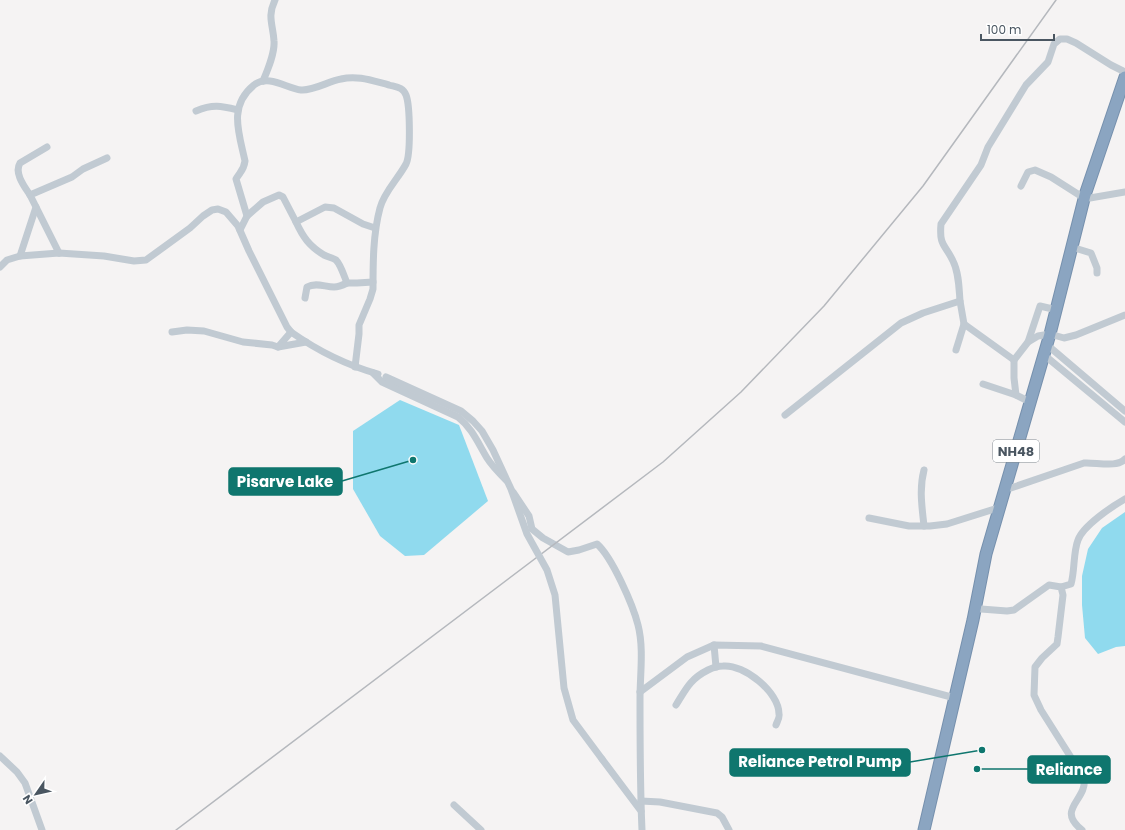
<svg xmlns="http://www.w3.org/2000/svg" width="1125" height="830" viewBox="0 0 1125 830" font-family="Poppins,sans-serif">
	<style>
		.water { fill: #90daee }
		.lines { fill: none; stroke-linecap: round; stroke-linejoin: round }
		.highway-casing { stroke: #7690ad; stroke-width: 13 }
		.minor { stroke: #c1cad2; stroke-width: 7 }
		.highway { stroke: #8ba5c1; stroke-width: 11 }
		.rail { stroke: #b5b8bd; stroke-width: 1.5 }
		.minor-bridge { stroke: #c1cad2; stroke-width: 7 }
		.labels { text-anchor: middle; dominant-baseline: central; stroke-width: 3.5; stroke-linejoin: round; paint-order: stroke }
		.shield { fill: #fff; stroke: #808990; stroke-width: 1 }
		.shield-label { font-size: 13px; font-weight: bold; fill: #4a5661 }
		.leader { fill: none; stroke: #0f766e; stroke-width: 1.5 }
		.callout-dot { fill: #0f766e; stroke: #fff; stroke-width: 1.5 }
		.callout { fill: #0f766e; stroke: #0f766e; stroke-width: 1.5 }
		.callout-label { font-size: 15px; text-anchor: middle; font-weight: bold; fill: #fff }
	</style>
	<rect width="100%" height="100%" fill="#f5f3f3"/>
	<g class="water">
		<path d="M400 400 459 425 488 501 424 555 405 556 380 536 353 489V431Z"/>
		<path d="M1125 512V646L1116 647 1098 654 1085 638 1082 605V576L1088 549 1102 528Z"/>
	</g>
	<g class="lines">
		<defs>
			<path id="highway" d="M924 830 973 620 986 554 1050 334 1085 195 1125 77"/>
		</defs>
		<use href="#highway" class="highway-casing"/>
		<g class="minor">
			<path d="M263 81C268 69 275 53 274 41 273 24 267 17 275 0"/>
			<path d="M196 111C213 104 221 106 238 110"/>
			<path d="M1021 186 1028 172 1035 170 1051 177 1084 198"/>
			<path d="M30 195C24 186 14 173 20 163L47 147"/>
			<path d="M1090 198 1125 192"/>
			<path d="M36 207 59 253"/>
			<path d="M247 216 263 202 279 195 283 197 296 222"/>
			<path d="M240 230 247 216 236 179C240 172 244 170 245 161 239 133 228 106 254 85 269 74 286 88 301 90 313 91 329 81 341 79 358 75 373 81 389 85 396 87 403 87 406 95 410 105 411 154 406 164 398 179 384 192 380 208 373 234 373 263 373 289L370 299 359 325V334L355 367"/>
			<path d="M1078 249 1091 253 1097 268V273"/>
			<path d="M20 256 36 207 30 195 72 177 83 169 107 158"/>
			<path d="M0 267 7 260 20 256 59 253 104 256 134 261 146 260 190 228 203 216 212 210 218 209 226 212 238 226 249 251 287 327 291 332C318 351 346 365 378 374"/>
			<path d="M373 282 357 283H347C344 276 341 265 336 260 333 258 328 257 324 255 309 246 303 237 296 222L325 207 334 208 363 224 375 228"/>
			<path d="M305 298 307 287C316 282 325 287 334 287 339 287 343 285 347 283"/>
			<path d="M960 301C959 288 959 273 953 261 945 244 939 246 941 224L981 165 988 147 1026 85 1048 62 1054 44 1060 39H1067L1076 43 1111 65 1125 72"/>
			<path d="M172 332 187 330 204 331 243 342 272 345 278 347 291 332"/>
			<path d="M1028 342 1040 306 1057 310"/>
			<path d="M278 347 306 342"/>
			<path d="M1052 349 1125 411"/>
			<path d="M956 350 964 324"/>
			<path d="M1049 359 1125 422"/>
			<path d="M1014 360V378L1016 395 1030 402"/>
			<path d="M373 373 382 382 458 417C472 428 478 443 487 458 492 466 499 473 506 480"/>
			<path d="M983 384 1016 395"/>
			<path d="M785 415 901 323 923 313 960 301 964 324 1014 360 1028 342 1038 336 1050 334 1064 338 1076 335 1125 315"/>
			<path d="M924 470C919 489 922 507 924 526"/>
			<path d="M1011 488 1084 463C1095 462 1118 468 1125 459"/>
			<path d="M513 492 529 516 532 529 543 538 568 552 579 550 597 544C612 557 633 605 638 625 644 648 640 675 640 698 640 742 640 786 642 830"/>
			<path d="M869 518 909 526H930L947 524 1001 507"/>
			<path d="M1061 587 1071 584C1075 570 1073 553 1078 540 1083 526 1111 507 1125 499"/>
			<path d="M981 609 1007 611 1014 610 1049 585 1061 587 1063 595 1058 637 1057 644 1042 658 1035 667 1034 695 1041 710 1084 778C1088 800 1055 809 1082 830"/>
			<path d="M714 645 716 667"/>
			<path d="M640 692 687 657 714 645 761 646 955 698"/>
			<path d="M676 705C686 689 690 679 708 670 712 668 719 666 723 666 744 664 779 692 779 714 780 717 777 722 776 725"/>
			<path d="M0 756 17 772 25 783 42 830"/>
			<path d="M602 759 641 811"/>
			<path d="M641 801 660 802 717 813 722 817 729 830"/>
			<path d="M454 805 481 830"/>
		</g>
		<use href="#highway" class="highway"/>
		<path class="rail" d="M176 830 663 462 741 392 824 306 923 186 1056 0"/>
		<path class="minor-bridge" d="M386 377 461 411 473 421 482 431 493 450 511 489 527 534 547 570 555 595 564 688 573 720 602 759"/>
	</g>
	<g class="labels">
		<rect class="shield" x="993" y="440" width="46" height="22" rx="3"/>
		<g class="shield-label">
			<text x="1016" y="451">NH48</text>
		</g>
	</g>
	<path class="leader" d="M413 460L342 481M982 750L910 762M977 769L1028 769"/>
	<g class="callout-dot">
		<circle cx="413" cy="460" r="4"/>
		<circle cx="982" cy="750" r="4"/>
		<circle cx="977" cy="769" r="4"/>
	</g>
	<g class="callout">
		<rect x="229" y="468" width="113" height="27" rx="4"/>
		<rect x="730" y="749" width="180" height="27" rx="4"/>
		<rect x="1028" y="756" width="82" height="27" rx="4"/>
	</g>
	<g class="callout-label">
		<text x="285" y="487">Pisarve Lake</text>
		<text x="820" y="767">Reliance Petrol Pump</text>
		<text x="1069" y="775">Reliance</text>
	</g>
	<g transform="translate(36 794) rotate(236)" stroke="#ffffff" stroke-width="3" paint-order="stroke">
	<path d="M0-3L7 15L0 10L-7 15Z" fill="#4a5661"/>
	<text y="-6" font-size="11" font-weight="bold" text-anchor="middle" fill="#4a5661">N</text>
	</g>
	<path d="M981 34v6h73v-6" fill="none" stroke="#4a5661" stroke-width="2"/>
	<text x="987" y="34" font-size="12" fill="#4a5661" stroke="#ffffff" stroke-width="3" paint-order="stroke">100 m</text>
</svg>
